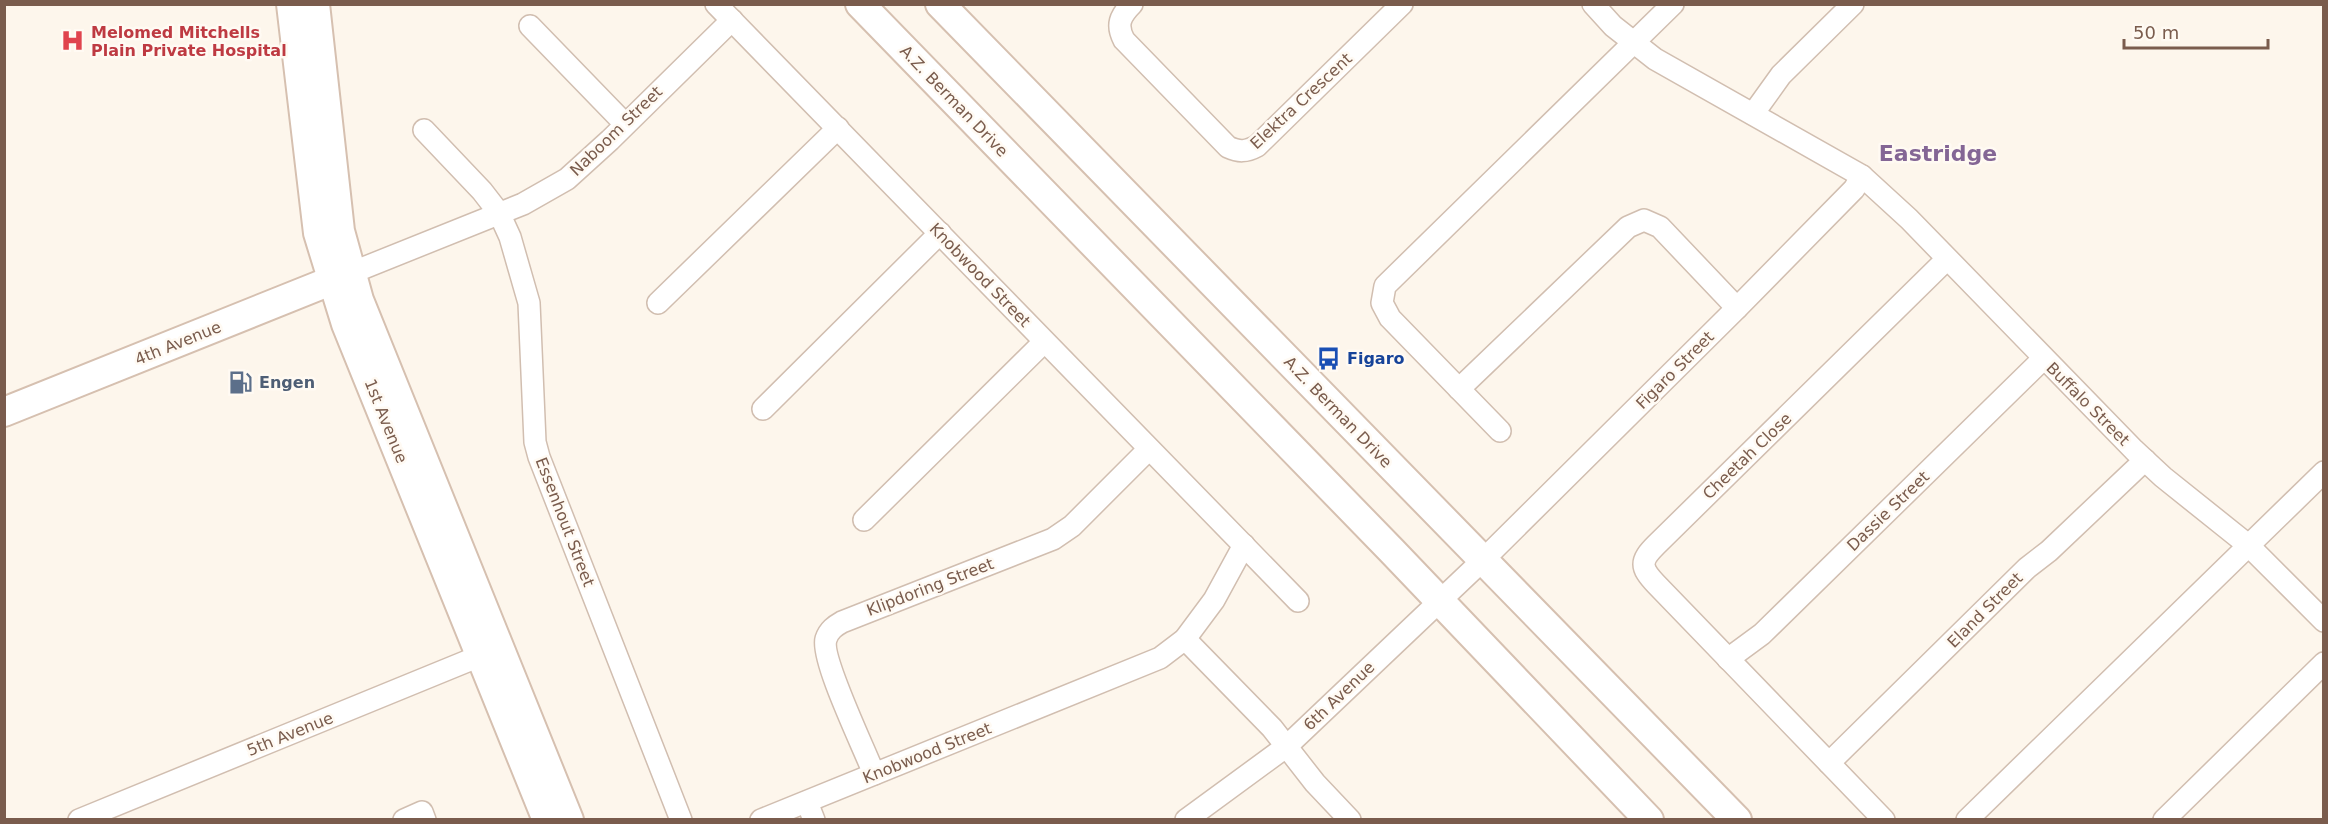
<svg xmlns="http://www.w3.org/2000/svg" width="2328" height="824" viewBox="0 0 2328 824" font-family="'DejaVu Sans',sans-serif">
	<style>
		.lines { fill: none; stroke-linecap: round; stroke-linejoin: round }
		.street-casing { stroke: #d1beb0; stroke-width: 24 }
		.secondary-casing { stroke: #d6c0b0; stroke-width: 32 }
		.street { stroke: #fff; stroke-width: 21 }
		.secondary { stroke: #fff; stroke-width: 28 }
		.labels { text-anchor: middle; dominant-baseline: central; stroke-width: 5; stroke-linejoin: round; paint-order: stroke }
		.health-label { font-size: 16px; font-weight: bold; fill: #be3a42; stroke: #fffaf3; text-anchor: start }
		.street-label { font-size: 16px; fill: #7a5c4d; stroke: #fffaf3 }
		.transit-label { font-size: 16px; font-weight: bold; fill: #164399; stroke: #fffaf3; text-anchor: start }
		.service-label { font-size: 16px; font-weight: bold; fill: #4e5e75; stroke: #fffaf3; text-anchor: start }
		.district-label { font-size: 22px; font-weight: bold; fill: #846695; stroke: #fffaf3 }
	</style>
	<rect width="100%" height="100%" fill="#fdf6ec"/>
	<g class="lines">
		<defs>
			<g id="street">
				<path d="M716 4 1298 601"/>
				<path d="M1132 4C1120 16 1116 25 1124 40L1228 147C1239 152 1246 152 1257 146L1402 4"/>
				<path d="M1593 4 1613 26 1655 59 1862 176 1909 219 2134 450 2163 477 2248 545 2324 621"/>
				<path d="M530 26 625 124"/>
				<path d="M1753 114 1781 75 1853 4"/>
				<path d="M424 130 482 191 499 213 510 237 529 303 535 442 539 457 681 820"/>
				<path d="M351 273 523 204 567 179 610 140 732 20"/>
				<path d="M658 303 838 128"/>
				<path d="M1459 389 1628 227 1644 220 1660 227 1737 308"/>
				<path d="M763 409 940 233"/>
				<path d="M1500 431 1390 318 1382 303 1385 286 1673 4"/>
				<path d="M864 520 1044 342"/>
				<path d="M1185 639 1272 728 1315 783 1350 820"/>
				<path d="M1728 659 1762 634 2043 359"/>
				<path d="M1829 763 2027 568 2049 551 2145 460"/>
				<path d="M874 774C865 750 820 658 826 639 829 630 835 626 842 622L1053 539 1072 526 1149 449"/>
				<path d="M807 802 814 820"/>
				<path d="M79 820 492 651"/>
				<path d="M404 820 422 812 425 820"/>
				<path d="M761 820 1160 658 1185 639 1214 600 1244 545"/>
				<path d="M1186 820 1287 746 1483 560 1737 308 1854 189 1862 176"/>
				<path d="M1884 820 1656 584C1640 567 1640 561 1656 545L1947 259"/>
				<path d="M1967 820 2324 472"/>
				<path d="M2164 820 2324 663"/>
			</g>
			<g id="secondary">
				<path d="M291 4 318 233 346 324 547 820"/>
				<path d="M315 4 340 231 359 300 569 820"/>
				<path d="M860 4 1392 551 1649 820"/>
				<path d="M940 4 1737 820"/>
				<path d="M4 412 348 274"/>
			</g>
		</defs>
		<use href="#street" class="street-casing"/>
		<use href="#secondary" class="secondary-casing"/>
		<use href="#street" class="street"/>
		<use href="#secondary" class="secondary"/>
	</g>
	<defs>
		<symbol id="hospital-bare" viewBox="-9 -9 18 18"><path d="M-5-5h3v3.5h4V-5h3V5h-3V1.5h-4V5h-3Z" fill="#e0444e" stroke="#fffaf3" stroke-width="2.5" paint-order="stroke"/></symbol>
		<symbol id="bus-bare" viewBox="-9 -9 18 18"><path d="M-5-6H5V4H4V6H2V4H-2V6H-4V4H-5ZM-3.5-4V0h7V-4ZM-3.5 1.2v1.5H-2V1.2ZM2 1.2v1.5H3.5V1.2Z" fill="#1a4fb4" stroke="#fffaf3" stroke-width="2.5" paint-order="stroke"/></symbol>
		<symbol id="fuel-bare" viewBox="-9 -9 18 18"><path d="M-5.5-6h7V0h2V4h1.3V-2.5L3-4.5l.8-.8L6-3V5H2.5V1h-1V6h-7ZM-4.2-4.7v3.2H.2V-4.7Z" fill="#5c6f8a" stroke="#fffaf3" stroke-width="2.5" paint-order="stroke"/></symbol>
	</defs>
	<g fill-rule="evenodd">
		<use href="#hospital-bare" x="56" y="24" width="33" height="33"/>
		<use href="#bus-bare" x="1312" y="342" width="33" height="33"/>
		<use href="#fuel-bare" x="224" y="366" width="33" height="33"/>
	</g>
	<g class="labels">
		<g class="health-label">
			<text x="91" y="32">Melomed Mitchells<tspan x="91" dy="18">Plain Private Hospital</tspan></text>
		</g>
		<g class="street-label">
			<text transform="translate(954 101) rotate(46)">A.Z. Berman Drive</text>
			<text transform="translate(1301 101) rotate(-43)">Elektra Crescent</text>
			<text transform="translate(616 131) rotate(-44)">Naboom Street</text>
			<text transform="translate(980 275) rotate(46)">Knobwood Street</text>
			<text transform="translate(178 343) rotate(-22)">4th Avenue</text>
			<text transform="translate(1675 370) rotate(-45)">Figaro Street</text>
			<text transform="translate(2088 404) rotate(45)">Buffalo Street</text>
			<text transform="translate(1338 412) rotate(46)">A.Z. Berman Drive</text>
			<text transform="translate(386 421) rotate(68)">1st Avenue</text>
			<text transform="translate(1747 456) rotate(-44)">Cheetah Close</text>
			<text transform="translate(1888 511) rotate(-44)">Dassie Street</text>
			<text transform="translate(565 522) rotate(69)">Essenhout Street</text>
			<text transform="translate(930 587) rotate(-21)">Klipdoring Street</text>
			<text transform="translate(1985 610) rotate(-45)">Eland Street</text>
			<text transform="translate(1339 696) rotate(-44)">6th Avenue</text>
			<text transform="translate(290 734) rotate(-22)">5th Avenue</text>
			<text transform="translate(927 753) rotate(-22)">Knobwood Street</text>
		</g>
		<g class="transit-label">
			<text x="1347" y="358">Figaro</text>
		</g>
		<g class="service-label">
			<text x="259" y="382">Engen</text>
		</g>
		<g class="district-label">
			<text x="1938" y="153">Eastridge</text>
		</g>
	</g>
	<rect width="2328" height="824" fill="none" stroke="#7a5c4d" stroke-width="12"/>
	<path d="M2124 39v9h144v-9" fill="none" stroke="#7a5c4d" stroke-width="3"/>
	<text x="2133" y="39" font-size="18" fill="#7a5c4d" stroke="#fffaf3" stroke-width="4.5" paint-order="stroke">50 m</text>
</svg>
